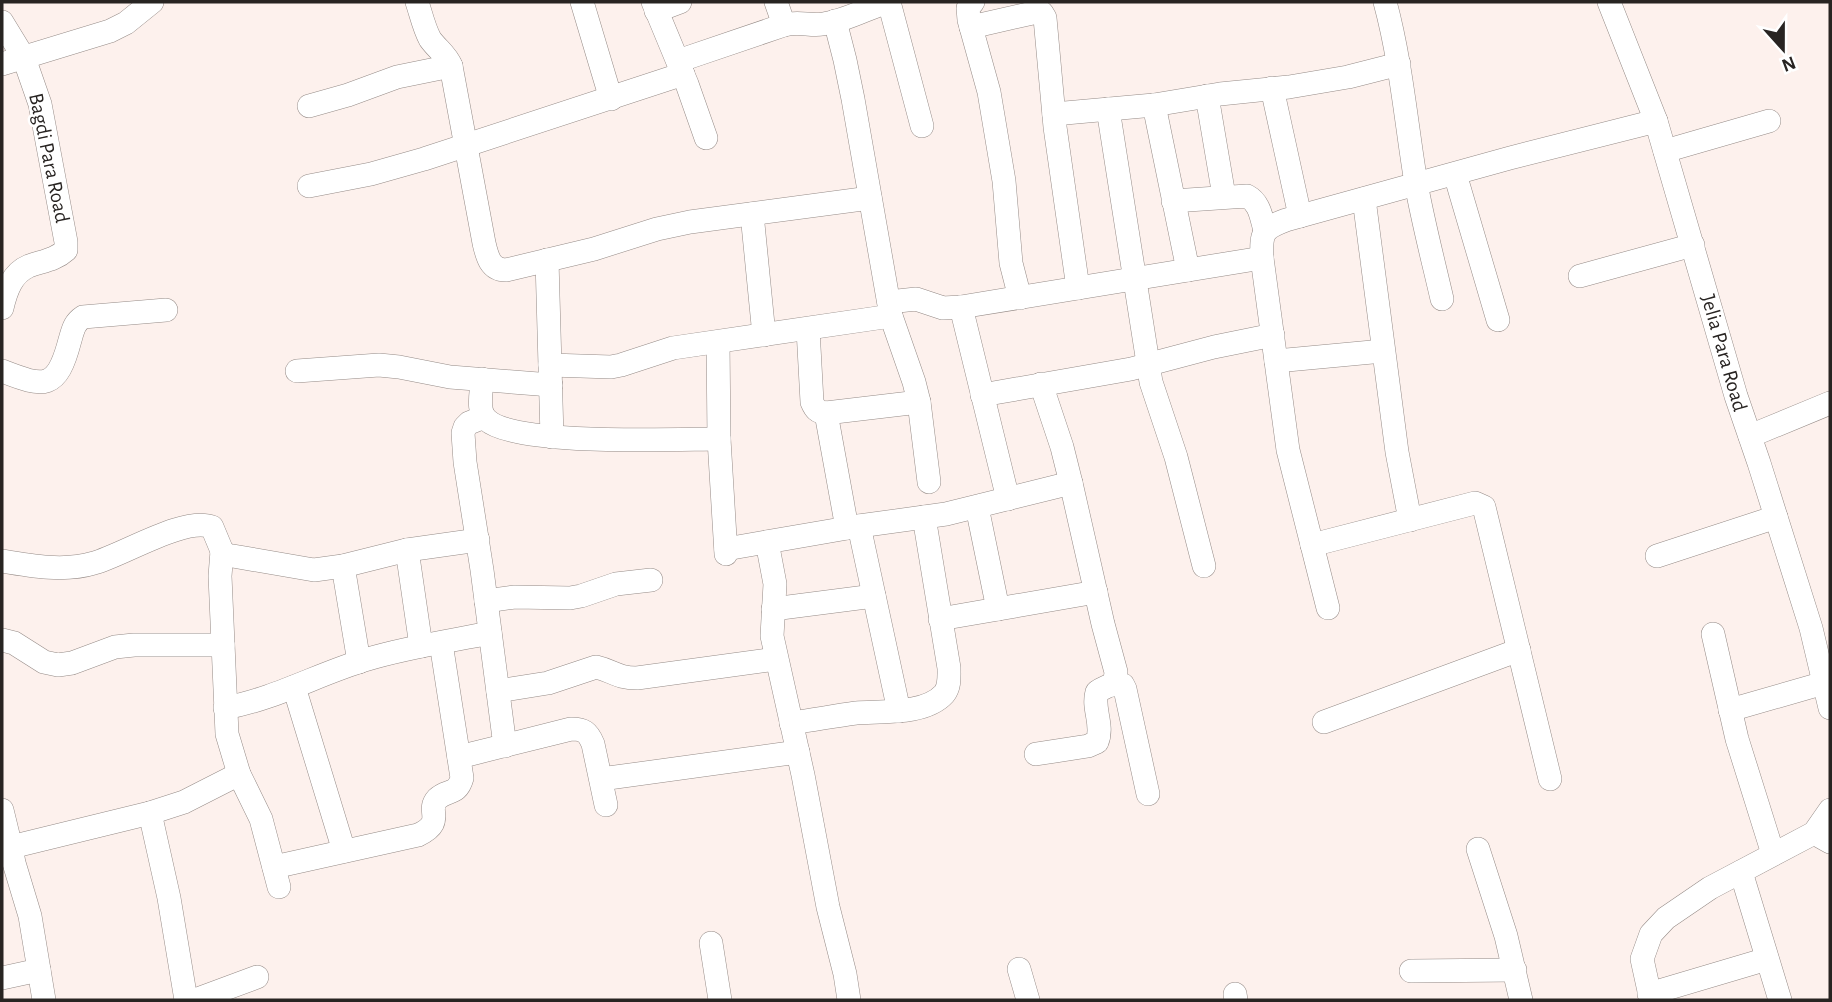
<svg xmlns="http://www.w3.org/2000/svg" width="1832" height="1002" viewBox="0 0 1832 1002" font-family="'Alegreya Sans',sans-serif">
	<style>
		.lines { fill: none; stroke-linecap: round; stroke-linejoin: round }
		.minor-casing { stroke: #958b87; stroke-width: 24 }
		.minor { stroke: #fff; stroke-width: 23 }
		.labels { text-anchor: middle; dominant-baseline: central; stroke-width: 5; stroke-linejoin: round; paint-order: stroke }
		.street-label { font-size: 21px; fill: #282422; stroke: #fff }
	</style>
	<rect width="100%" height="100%" fill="#fdf1ed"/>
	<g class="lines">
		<defs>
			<g id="minor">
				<path d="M417 2C421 14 424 28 430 39 437 49 446 54 451 66L484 243C487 256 490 270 506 270L594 249 657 229 690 222 870 198"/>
				<path d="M582 2 611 99"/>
				<path d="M653 2 687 84 706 138"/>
				<path d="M776 2 784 25"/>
				<path d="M889 2 922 126"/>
				<path d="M973 2 968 8 969 20 989 92 1004 181 1011 263 1020 298"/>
				<path d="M1385 2C1401 61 1406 122 1416 183 1423 222 1433 260 1442 299"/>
				<path d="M1609 2 1656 121 1736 396 1759 463 1811 628 1830 708"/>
				<path d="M656 11 680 2"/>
				<path d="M835 21 845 60 853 99 891 316 914 382 919 402 929 482"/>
				<path d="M2 22 24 58 40 104 66 242V250C55 260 43 261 29 266 12 273 6 291 2 308"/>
				<path d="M971 27 1037 12 1042 13 1045 18 1055 127 1078 288"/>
				<path d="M678 61 784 25C798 21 810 26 823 24 845 21 866 9 887 2"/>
				<path d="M2 64 110 31 126 23 152 2"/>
				<path d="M1272 88 1300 216"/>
				<path d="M1207 96 1224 196"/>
				<path d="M1154 105 1188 270"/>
				<path d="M309 106 348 95 397 77 451 66"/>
				<path d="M1108 109 1151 382 1176 457 1204 566"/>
				<path d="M1054 114 1154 105 1220 94 1289 87 1348 77 1399 64"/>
				<path d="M1665 151 1769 121"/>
				<path d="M1455 174 1498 320"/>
				<path d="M309 186 371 174 424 159 683 74"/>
				<path d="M1364 199 1397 452 1410 520"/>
				<path d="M1173 201 1247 196C1260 203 1261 217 1265 230"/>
				<path d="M752 214 764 335"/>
				<path d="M547 260 552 437"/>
				<path d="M1580 276 1693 245"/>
				<path d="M889 302 916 299 943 308 961 307 1262 258"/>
				<path d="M961 307 1008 499"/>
				<path d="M808 329 812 402C815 409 817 412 826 413L919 402"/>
				<path d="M718 342 719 439 726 554"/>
				<path d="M1276 361 1383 351"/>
				<path d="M550 365 611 367 621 365 673 348 891 316"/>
				<path d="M2 371C45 388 57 390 70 340 73 330 74 323 83 317L166 310"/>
				<path d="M297 371 379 365 399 367 450 377 551 385"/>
				<path d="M482 379C482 392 476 411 487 420 515 446 676 439 719 439"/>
				<path d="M982 395 1131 369 1214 347 1273 335"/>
				<path d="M826 413 847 528"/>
				<path d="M484 417 469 423 465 427 463 433 465 462 482 570 505 746"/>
				<path d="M1750 436 1830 403"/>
				<path d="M977 507 998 609"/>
				<path d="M859 526 899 711"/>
				<path d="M767 542 775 584 772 636 803 775 828 907 845 974 849 1000"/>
				<path d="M1312 545 1475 503 1484 507 1550 779"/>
				<path d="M726 549 859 526 946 514 1071 483"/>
				<path d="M407 550 421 646"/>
				<path d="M222 551 220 576 227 734 239 774 261 819 279 887"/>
				<path d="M1657 556 1776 517"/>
				<path d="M2 561C31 566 65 572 94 563 123 555 185 516 212 527L222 551 227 555 314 570 343 566 407 550 478 540"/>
				<path d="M343 566 359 662"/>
				<path d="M486 601 515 597 570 598 581 596 616 584 651 580"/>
				<path d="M1328 608 1288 450 1262 258C1261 233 1262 229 1286 220L1510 158 1656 121"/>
				<path d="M773 609 874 596"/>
				<path d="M940 619 1096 592"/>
				<path d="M1713 634 1737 739 1773 854"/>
				<path d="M2 640 14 643 44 662 58 665 72 663 115 647 134 645H223"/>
				<path d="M1112 685H1123L1125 689 1148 794"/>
				<path d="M294 687 344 851"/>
				<path d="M498 691 548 683 596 667C613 671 617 678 637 678L776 659"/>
				<path d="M225 708C275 699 320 673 368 659 408 647 450 641 490 633"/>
				<path d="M1730 710 1824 683"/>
				<path d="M1324 722 1519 650"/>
				<path d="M791 723C813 720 834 716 856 713 881 711 925 715 944 694 950 687 949 677 949 668L924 517"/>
				<path d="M1036 754 1088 746 1097 742C1104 725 1092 709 1097 692 1108 684 1115 688 1116 672L1103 624 1071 483 1062 447 1041 384"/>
				<path d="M459 757 571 729C584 729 588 732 593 744L606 805"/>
				<path d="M601 779 798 752"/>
				<path d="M2 810 11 847 14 863 30 916 44 1000"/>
				<path d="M150 813 169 898 186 1000"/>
				<path d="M1814 833 1830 810"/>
				<path d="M11 847 150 813 184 802 239 774"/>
				<path d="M1478 849 1506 936 1521 1000"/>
				<path d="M274 867 418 835C446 822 426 811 437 799 447 789 457 796 462 778L441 643"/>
				<path d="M1741 872 1780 1000"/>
				<path d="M711 943 720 1000"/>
				<path d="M1019 969 1028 1000"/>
				<path d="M1411 971 1515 970"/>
				<path d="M2 978 39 970"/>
				<path d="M1235 994 1236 1000"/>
				<path d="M1649 994 1767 959"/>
				<path d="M195 1000 257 977"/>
				<path d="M1651 1000 1642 959 1651 934 1666 918 1710 888 1814 833 1830 842"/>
			</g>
		</defs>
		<use href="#minor" class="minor-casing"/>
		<use href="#minor" class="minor"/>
	</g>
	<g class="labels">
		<g class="street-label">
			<text transform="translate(49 158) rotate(78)">Bagdi Para Road</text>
			<text transform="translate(1724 353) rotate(74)">Jelia Para Road</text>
		</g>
	</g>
	<rect width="1832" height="1002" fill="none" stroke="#282422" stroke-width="7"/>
	<g transform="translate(1783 49) rotate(159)" stroke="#ffffff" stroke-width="5" paint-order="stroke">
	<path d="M0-5L12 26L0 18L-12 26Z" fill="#282422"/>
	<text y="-10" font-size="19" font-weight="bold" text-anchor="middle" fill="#282422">N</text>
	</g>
</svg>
